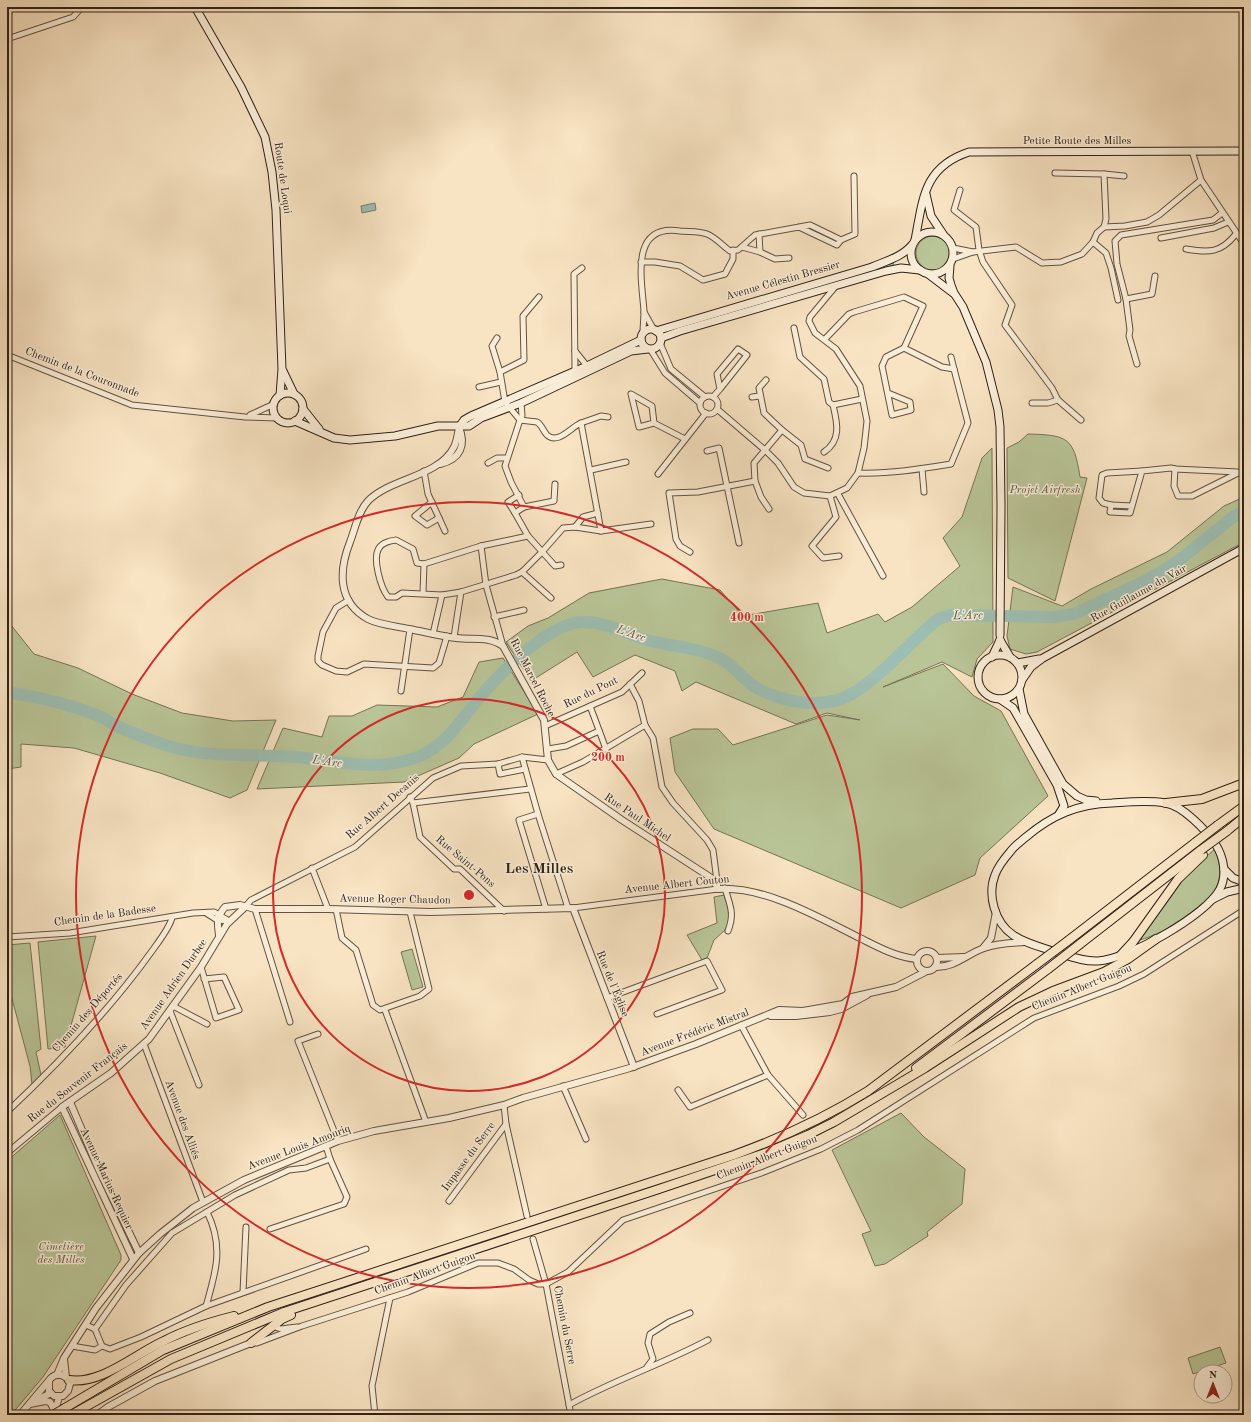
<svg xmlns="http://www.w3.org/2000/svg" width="1251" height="1422" viewBox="0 0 1251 1422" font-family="'Old Standard TT',serif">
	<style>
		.green { fill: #b9c597; stroke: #747358 }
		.water { fill: #9dbeb2; stroke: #717f74 }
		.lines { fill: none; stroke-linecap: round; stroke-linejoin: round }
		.river { stroke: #9dbeb2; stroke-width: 12 }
		.minor-casing { stroke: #615242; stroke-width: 7 }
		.tertiary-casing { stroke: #615242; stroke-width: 8 }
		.secondary-casing { stroke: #2f2118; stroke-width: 9 }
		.trunk-casing { stroke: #2f2118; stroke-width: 10 }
		.minor { stroke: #faedd7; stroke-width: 5 }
		.tertiary { stroke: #faedd7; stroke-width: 6 }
		.secondary { stroke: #faedd7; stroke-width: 7 }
		.trunk { stroke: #f8e3c2; stroke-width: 8 }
		.trunk-bridge-casing { stroke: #2f2118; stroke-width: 10; stroke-linecap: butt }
		.trunk-bridge { stroke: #f8e3c2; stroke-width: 8 }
		.ring { fill: none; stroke: #d62828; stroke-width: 2 }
		.labels { text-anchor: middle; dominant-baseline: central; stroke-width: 3; stroke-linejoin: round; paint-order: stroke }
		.street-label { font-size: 11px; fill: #2f2118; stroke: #faedd7 }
		.park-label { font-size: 11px; font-style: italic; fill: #58523e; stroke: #faedd7 }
		.water-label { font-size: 12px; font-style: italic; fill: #505046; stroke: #faedd7 }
		.district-label { font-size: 15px; font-weight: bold; fill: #2f2118; stroke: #faedd7 }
		.centre { fill: #d62828; stroke: #faedd7; stroke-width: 2 }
		.ring-label { font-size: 12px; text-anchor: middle; font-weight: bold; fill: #d62828; stroke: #faedd7; stroke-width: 3; stroke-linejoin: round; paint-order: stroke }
	</style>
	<rect width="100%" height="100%" fill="#f8e3c2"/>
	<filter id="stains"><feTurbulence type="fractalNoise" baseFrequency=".005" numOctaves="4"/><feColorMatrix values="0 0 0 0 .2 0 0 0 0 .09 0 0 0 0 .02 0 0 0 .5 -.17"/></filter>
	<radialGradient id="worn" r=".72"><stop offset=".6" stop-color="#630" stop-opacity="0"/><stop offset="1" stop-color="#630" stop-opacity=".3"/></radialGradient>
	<g class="green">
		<circle cx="933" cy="253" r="17"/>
		<path d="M893 263 894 265 690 325 689 323Z"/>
		<path d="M1028 434C1067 435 1074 437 1080 477L1087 478 1055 601 1008 578 1007 448 1019 442Z"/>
		<path d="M992 448 993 642 977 659 972 677 942 662 883 687 943 664 974 696 1001 711 1048 796 980 858 975 875 901 908 714 829 675 772 670 738 693 729H718L733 745 827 715 860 720 827 713 796 724 696 682 682 691 675 671 635 655 593 677 577 652 531 681 506 642 528 626 548 618 589 593 662 579 720 590 743 616 818 603 827 633 878 614 885 622 912 607 960 566 943 538 962 517 982 458Z"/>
		<path d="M1244 497V542L1037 652 1026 654 1010 649 1007 636 1013 587 1062 606 1091 589 1167 552 1224 506Z"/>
		<path d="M7 620 34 654 78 668 132 694 182 713 233 721 276 720 247 790 230 798 160 773 74 748 21 744V767L7 769Z"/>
		<path d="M503 658 538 714 474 744 459 758 404 782 257 789 283 728 322 737 329 716H352L377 705 437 707 463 697 479 662Z"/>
		<path d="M1215 849C1219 860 1222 871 1218 883 1211 907 1164 933 1140 940 1163 902 1181 878 1215 849Z"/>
		<path d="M724 895 729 910 730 920 725 930 714 940 707 958 702 960 687 935 717 923 714 897Z"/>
		<path d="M96 936 65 1047 48 1049 38 942Z"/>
		<path d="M30 943 41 1049 36 1052 41 1075 32 1084 30 1066 7 980V945Z"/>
		<path d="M412 949 423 987 412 990 401 952Z"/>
		<path d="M901 1113 924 1137 965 1169 962 1204 927 1232 928 1236 885 1264 875 1266 862 1234 871 1231 832 1150Z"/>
		<path d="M60 1115 121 1255V1260L43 1377 11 1415H7V1161Z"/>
		<path d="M1220 1347 1226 1363 1193 1374 1188 1358Z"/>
	</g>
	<path class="water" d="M375 203 376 210 362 213 361 206Z"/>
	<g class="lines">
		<path class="river" d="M7 692C37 697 75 705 103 718 108 720 112 724 117 726 135 734 156 743 176 748 213 758 257 754 296 757 338 761 378 773 420 756 446 745 462 719 479 698 500 673 549 623 582 622 606 621 626 634 647 640 672 647 700 647 723 660 735 667 744 680 755 687 783 704 828 710 855 692 886 672 910 642 938 619L951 615 1054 617 1074 614 1145 581 1177 562 1233 517 1244 511"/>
		<defs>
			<g id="minor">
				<path d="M7 39 73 17 82 7"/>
				<path d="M1192 151 1201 180 1244 244"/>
				<path d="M1055 173 1104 174 1106 219 1104 227"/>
				<path d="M1104 174 1124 176"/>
				<path d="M960 190 954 210 976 227 979 250 983 262 1012 305 1005 325 1052 388 1058 400 1081 420"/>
				<path d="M759 234 760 252 775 259 789 258"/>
				<path d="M1161 238 1214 228 1228 222"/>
				<path d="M841 240 855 234 854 176"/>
				<path d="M1093 242 1106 253 1111 268 1118 300"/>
				<path d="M742 247 760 252"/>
				<path d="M953 248 973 252 953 259"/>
				<path d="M1186 249C1209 253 1221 253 1236 234"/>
				<path d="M973 252 1016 247 1042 263 1061 262 1082 254 1093 242 1097 233 1104 227 1125 226 1147 222 1159 215 1201 180"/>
				<path d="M641 262H655L680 266 703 280 725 274 733 259V250"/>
				<path d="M539 297 523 316 524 360 500 372 505 402 520 420 505 466 511 482 524 507 554 501 555 484"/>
				<path d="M1126 299 1152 294 1155 276"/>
				<path d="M644 312 654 330"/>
				<path d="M794 328 800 357 824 379 829 402 833 405 862 399"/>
				<path d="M643 333C643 326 644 319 644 311 642 281 629 223 680 231 688 232 699 231 707 234 715 237 723 246 730 251L738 250 755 235 810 225 841 240 837 245 799 227"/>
				<path d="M497 338 492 346 500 372"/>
				<path d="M825 339 849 314 854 312 904 297 923 306 904 348 942 367 954 369 968 423 951 464C921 469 889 474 858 473"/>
				<path d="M660 343 671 369 705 397"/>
				<path d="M650 349 665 373 700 403"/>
				<path d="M575 351 587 366"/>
				<path d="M7 355 132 405 245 417 277 418"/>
				<path d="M951 357 954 369"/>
				<path d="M1137 364 1129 336 1130 330 1126 299 1117 264 1115 241 1121 235 1213 220 1222 213"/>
				<path d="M575 371 574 274 582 268"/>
				<path d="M766 380 759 388 764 413 782 430"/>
				<path d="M479 387 501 382"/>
				<path d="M888 393 910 402 911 410 892 415 882 366 886 357 904 348"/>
				<circle cx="709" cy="405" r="9"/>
				<path d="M713 397 720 389 747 355 738 349 717 374 720 389"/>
				<path d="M752 397 760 396"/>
				<path d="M521 403 522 416 520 420 537 422C542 425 543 431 547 435 558 445 571 427 581 423L601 531 651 524"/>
				<path d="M1032 403H1048L1058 400"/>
				<path d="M717 409 766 451 778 463 794 487 804 493 830 496 847 488 858 473 864 448 867 421 860 386 836 349 815 333 809 321 810 317 835 287"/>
				<path d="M250 415 274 404"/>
				<path d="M581 423 601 416 608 417"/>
				<path d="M654 423 639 427 631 394 652 406 654 423 685 439"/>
				<path d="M707 451 719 448 739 543"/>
				<path d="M824 452C842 440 837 422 833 405"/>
				<path d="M488 463 497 458H507"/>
				<path d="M922 469 924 492"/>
				<path d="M591 470 626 462"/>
				<path d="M424 471 428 494 445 531"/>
				<path d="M1238 472 1175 469 1174 486 1178 496H1192L1244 470"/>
				<path d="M658 474 706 413"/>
				<path d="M755 481 761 497 769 509"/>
				<path d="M838 494 883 576"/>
				<path d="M830 496 836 517 812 546 823 558 839 556"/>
				<path d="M432 502 415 516 427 525 439 518"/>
				<path d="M1111 505 1103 503 1099 498 1102 475 1107 473 1142 471"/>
				<path d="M1132 506 1111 505 1110 512 1130 513 1142 471 1171 468 1175 469"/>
				<path d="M524 507 515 513 528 536 481 546 424 564 417 563 413 549 396 540C390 541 383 542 379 548 372 559 381 588 388 597H396L402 593 442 595 461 592 516 575 522 572 542 552 563 528 575 527 601 531"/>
				<path d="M515 513 508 502 519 495"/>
				<path d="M575 527 583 517 598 513"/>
				<path d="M528 536 555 566 561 565"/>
				<path d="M481 546 486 585 503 646"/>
				<path d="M690 552 680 546 676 539 669 493 698 492 755 481 754 463 782 430 801 445 805 459 828 468"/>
				<path d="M522 572 551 598"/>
				<path d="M423 593 424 564"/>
				<path d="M349 600 336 608 323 632 318 656V661L322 665 336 671 347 672 364 664 433 668 439 663 447 636"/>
				<path d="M494 617 524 610"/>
				<path d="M433 634 442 595"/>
				<path d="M454 637 461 592"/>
				<path d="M401 691 410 629"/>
				<path d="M590 706 606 749"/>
				<path d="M545 726 622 692 642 673"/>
				<path d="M548 749 566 746 599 731"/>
				<path d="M522 757 538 814 568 908"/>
				<path d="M498 764 500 774 525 769"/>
				<path d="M556 774 583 762 645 725"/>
				<path d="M410 797 413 803 420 837 454 869H460L504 911"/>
				<path d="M413 803 530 789"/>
				<path d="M538 814 519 820 546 909"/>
				<path d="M312 868 328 909"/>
				<path d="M725 888C730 906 735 913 728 931"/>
				<path d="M245 907 251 900 355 847 433 778 461 766 498 764 522 757 548 760"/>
				<path d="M573 908 718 889 713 850 707 840 673 803 662 787 653 738 645 725 639 701 630 684"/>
				<path d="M255 909 290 1022"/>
				<path d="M336 909 342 938 356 950 373 1005 380 1010 420 996 429 989 410 912"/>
				<path d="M206 913 217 920 229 921"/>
				<path d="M7 937 70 933 193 913 214 912 229 921"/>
				<path d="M201 967 216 1018 239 1010 224 977 204 979"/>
				<path d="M607 998 707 961 722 990 657 1014"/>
				<path d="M173 1006 207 1024"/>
				<path d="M385 1010 426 1122"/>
				<path d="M170 1011 199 1085"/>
				<path d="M741 1025 768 1075 803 1115"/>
				<path d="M318 1034 298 1041 338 1141"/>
				<path d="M144 1044 203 1202"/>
				<path d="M563 1086 586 1139"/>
				<path d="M678 1090 690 1107 768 1075"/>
				<path d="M504 1105 506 1124 527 1216"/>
				<path d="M7 1112C60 1062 109 1011 152 951 157 944 171 926 172 917"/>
				<path d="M7 1153 62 1107"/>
				<path d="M449 1201 506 1124"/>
				<path d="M270 1229 344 1204 347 1197 330 1159 326 1146"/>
				<path d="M533 1239 546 1284 571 1415"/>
				<path d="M243 1292 246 1227"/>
				<path d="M206 1306C216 1272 224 1246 207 1212"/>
				<path d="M272 1326 281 1329 297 1327"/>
				<path d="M95 1329 126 1285 172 1233 235 1195 289 1170 306 1168 330 1159"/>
				<path d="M252 1343H257L302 1326 408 1292 478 1263H498L514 1269 529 1280 538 1284H546L568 1272 623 1220 764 1172 821 1149 858 1130 1034 1018 1119 986 1144 974 1244 910"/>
				<path d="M72 1346 95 1350 102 1346 95 1329 86 1325"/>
				<path d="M102 1346 110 1349 141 1337 206 1306 366 1249"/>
				<path d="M647 1367 653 1359 648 1343 650 1334 669 1322 690 1313"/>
				<path d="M569 1405C614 1380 663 1364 708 1340"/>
				<path d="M375 1415 372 1386 390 1298"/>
			</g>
			<g id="tertiary">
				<path d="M459 427C458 433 457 441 454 447 439 477 390 478 368 501 358 512 355 529 350 542 339 570 337 602 368 619 380 625 396 626 409 629 425 632 441 636 456 638 473 640 489 636 503 646L544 720 548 760 556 774 622 820 713 879 718 889C765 886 818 917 860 938 878 947 896 957 917 959"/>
				<path d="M440 464C461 459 466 445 459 427"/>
				<path d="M219 936C218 922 215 919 225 907L240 905 255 909H328L431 912 573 908 634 1067"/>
				<path d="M983 948 991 938 996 912"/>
				<circle cx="927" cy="961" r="10"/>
				<path d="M937 958 964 957"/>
				<path d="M935 967C954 968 967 954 984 948 997 943 1011 943 1024 942"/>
				<path d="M771 1016H796L830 1012 841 1009 867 995"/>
				<path d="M70 1102 99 1170 139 1253"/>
				<path d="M133 1259 62 1107 111 1073 149 1039 201 967 227 924 245 907"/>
				<path d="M64 1359 66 1377"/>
				<path d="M57 1375 64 1358 96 1308 139 1253 160 1234 193 1208 244 1180 338 1141 374 1131 449 1118 504 1105 523 1098 630 1068 696 1044 779 1010 803 1011 843 1004 852 997 896 987 925 972"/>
				<path d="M35 1401 51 1393"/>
				<path d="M30 1404 45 1401 50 1402 55 1411"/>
				<path d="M55 1411 59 1397"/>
				<path d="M20 1415 51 1378C58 1372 67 1375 70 1384L68 1391 63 1396H54L49 1391V1381"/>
				<path d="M97 1415 108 1407 155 1381 251 1343"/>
			</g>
			<g id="secondary">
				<path d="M195 7 241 87 265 137 272 172 276 210 282 369 280 395"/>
				<path d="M926 194 931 216 943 234"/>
				<circle cx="932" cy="253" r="21"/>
				<path d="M915 240C923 200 923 167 969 152L1244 151"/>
				<path d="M950 266 949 278 951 285 954 293 963 307 986 362 998 410 1000 427 1001 506 1000 635"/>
				<path d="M928 274 953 293"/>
				<circle cx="651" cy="339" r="10"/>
				<path d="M656 331 872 267C886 261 902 257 912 245"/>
				<path d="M661 338 680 331 886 271 901 268 920 270"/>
				<path d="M283 371 294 394"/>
				<circle cx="288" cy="408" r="15"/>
				<path d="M303 409 319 429"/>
				<path d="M295 421 334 438 350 440 395 436 438 426H469L481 418 521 403 631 351 648 349"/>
				<path d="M459 427 464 420 471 416 587 366 641 340"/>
				<path d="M1000 640 1010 657"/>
				<circle cx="1000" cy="677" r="22"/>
				<path d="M992 657 1000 640"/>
				<path d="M1018 663 1039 659"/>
				<path d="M1022 680 1031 667 1043 658 1244 548"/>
				<path d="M1019 689 1024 714 1063 784 1077 796 1086 800 1096 801"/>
				<path d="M1000 699 1013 708 1057 785 1064 806 1059 814"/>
				<path d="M1112 803C1129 802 1148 800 1165 803 1182 805 1206 830 1216 845 1224 858 1227 875 1220 889 1206 916 1128 959 1098 961 1084 962 1069 956 1056 952 1041 947 1026 944 1013 935 995 923 987 895 995 875 998 866 1004 859 1010 852 1014 846 1020 842 1026 837 1052 815 1078 804 1112 803Z"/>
				<path d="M1224 869 1233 878 1244 882"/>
				<path d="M1213 899 1227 892 1244 888"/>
			</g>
			<g id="trunk">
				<path d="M1166 803 1202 799 1244 783"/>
				<path d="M1218 825 1244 806"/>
				<path d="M1227 831 1244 817"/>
				<path d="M1069 940 1196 842"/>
				<path d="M1080 944 1201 850"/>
				<path d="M1120 956 1133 942 1178 879 1203 855"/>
				<path d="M916 1068 1048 969"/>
				<path d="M251 1343 282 1319 291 1315"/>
				<path d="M69 1380C101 1385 135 1354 164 1341 185 1330 210 1322 234 1316"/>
				<path d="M65 1408 163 1350 268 1307 734 1155C781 1138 825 1118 868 1091L1037 964"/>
				<path d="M71 1415 171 1359 284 1312 656 1190 768 1152 808 1135 834 1122 925 1068 1019 1007 1053 991 1104 972 1128 959 1156 939"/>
			</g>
		</defs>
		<use href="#minor" class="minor-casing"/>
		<use href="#tertiary" class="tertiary-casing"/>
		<use href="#secondary" class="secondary-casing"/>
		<use href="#trunk" class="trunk-casing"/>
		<use href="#minor" class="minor"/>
		<use href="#tertiary" class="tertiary"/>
		<use href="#secondary" class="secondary"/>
		<use href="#trunk" class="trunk"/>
		<defs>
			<g id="trunk-bridge">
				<path d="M1196 842 1218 825"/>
				<path d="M1201 850 1227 831"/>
				<path d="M1037 964 1069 940"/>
				<path d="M1048 969 1080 944"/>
				<path d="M53 1415 65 1408"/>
			</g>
		</defs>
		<use href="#trunk-bridge" class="trunk-bridge-casing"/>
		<use href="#trunk-bridge" class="trunk-bridge"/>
	</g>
	<g class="ring">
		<circle cx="469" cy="895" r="196"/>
		<circle cx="469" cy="895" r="393"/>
	</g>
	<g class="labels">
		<g class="street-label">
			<text x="1077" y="141">Petite Route des Milles</text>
			<text transform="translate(282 178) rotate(82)">Route de Loqui</text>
			<text transform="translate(783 281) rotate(-16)">Avenue Célestin Bressier</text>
			<text transform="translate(82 373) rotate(21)">Chemin de la Couronnade</text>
			<text transform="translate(1139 594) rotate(-29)">Rue Guillaume du Vair</text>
			<text transform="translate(532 678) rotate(63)">Rue Marcel Roche</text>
			<text transform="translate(591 693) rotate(-26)">Rue du Pont</text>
			<text transform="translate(383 807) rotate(-41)">Rue Albert Decanis</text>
			<text transform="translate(637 818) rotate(34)">Rue Paul Michel</text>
			<text transform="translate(465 862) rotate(40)">Rue Saint-Pons</text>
			<text transform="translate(677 885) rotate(-6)">Avenue Albert Couton</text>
			<text transform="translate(395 900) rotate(1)">Avenue Roger Chaudon</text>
			<text transform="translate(105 916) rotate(-8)">Chemin de la Badesse</text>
			<text transform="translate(612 984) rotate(68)">Rue de l'Église</text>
			<text transform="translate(174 985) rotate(-55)">Avenue Adrien Durbec</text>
			<text transform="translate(1082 988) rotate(-22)">Chemin Albert Guigou</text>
			<text transform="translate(88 1013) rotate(-49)">Chemin des Déportés</text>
			<text transform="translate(695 1033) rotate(-21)">Avenue Frédéric Mistral</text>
			<text transform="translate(78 1083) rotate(-38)">Rue du Souvenir Français</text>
			<text transform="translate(182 1120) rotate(70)">Avenue des Alliés</text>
			<text transform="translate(299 1148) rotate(-21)">Avenue Louis Amouriq</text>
			<text transform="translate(469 1157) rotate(-54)">Impasse du Serre</text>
			<text transform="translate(767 1158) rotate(-21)">Chemin Albert Guigou</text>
			<text transform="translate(106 1179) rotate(65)">Avenue Marius Requier</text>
			<text transform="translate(425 1274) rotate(-20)">Chemin Albert Guigou</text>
			<text transform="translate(564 1325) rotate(79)">Chemin du Serre</text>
		</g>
		<g class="park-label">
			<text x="1045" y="490">Projet Airfresh</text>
			<text x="61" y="1247">Cimetière<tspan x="61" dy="13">des Milles</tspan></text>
		</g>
		<g class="water-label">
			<text transform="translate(968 616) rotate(-1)">L'Arc</text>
			<text transform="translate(631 634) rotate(19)">L'Arc</text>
			<text transform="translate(327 762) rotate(8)">L'Arc</text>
		</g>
		<g class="district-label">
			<text x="539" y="869">Les Milles</text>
		</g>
	</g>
	<circle cx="469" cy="895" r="6" class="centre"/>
	<g class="ring-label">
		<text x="747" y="621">400 m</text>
		<text x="608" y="761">200 m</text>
	</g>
	<rect width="1251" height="1422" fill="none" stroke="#f8e3c2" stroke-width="24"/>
	<rect x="8" y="8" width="1235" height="1406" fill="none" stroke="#2f2118" stroke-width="2"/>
	<rect x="12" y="12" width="1227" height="1398" fill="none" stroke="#2f2118"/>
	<g transform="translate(1213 1384)"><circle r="19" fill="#faedd7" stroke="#a99b8b"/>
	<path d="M0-3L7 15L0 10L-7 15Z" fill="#8f2418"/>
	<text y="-6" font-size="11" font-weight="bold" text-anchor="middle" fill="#2f2118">N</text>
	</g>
	<rect width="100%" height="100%" filter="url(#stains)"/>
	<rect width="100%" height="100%" fill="url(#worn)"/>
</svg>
